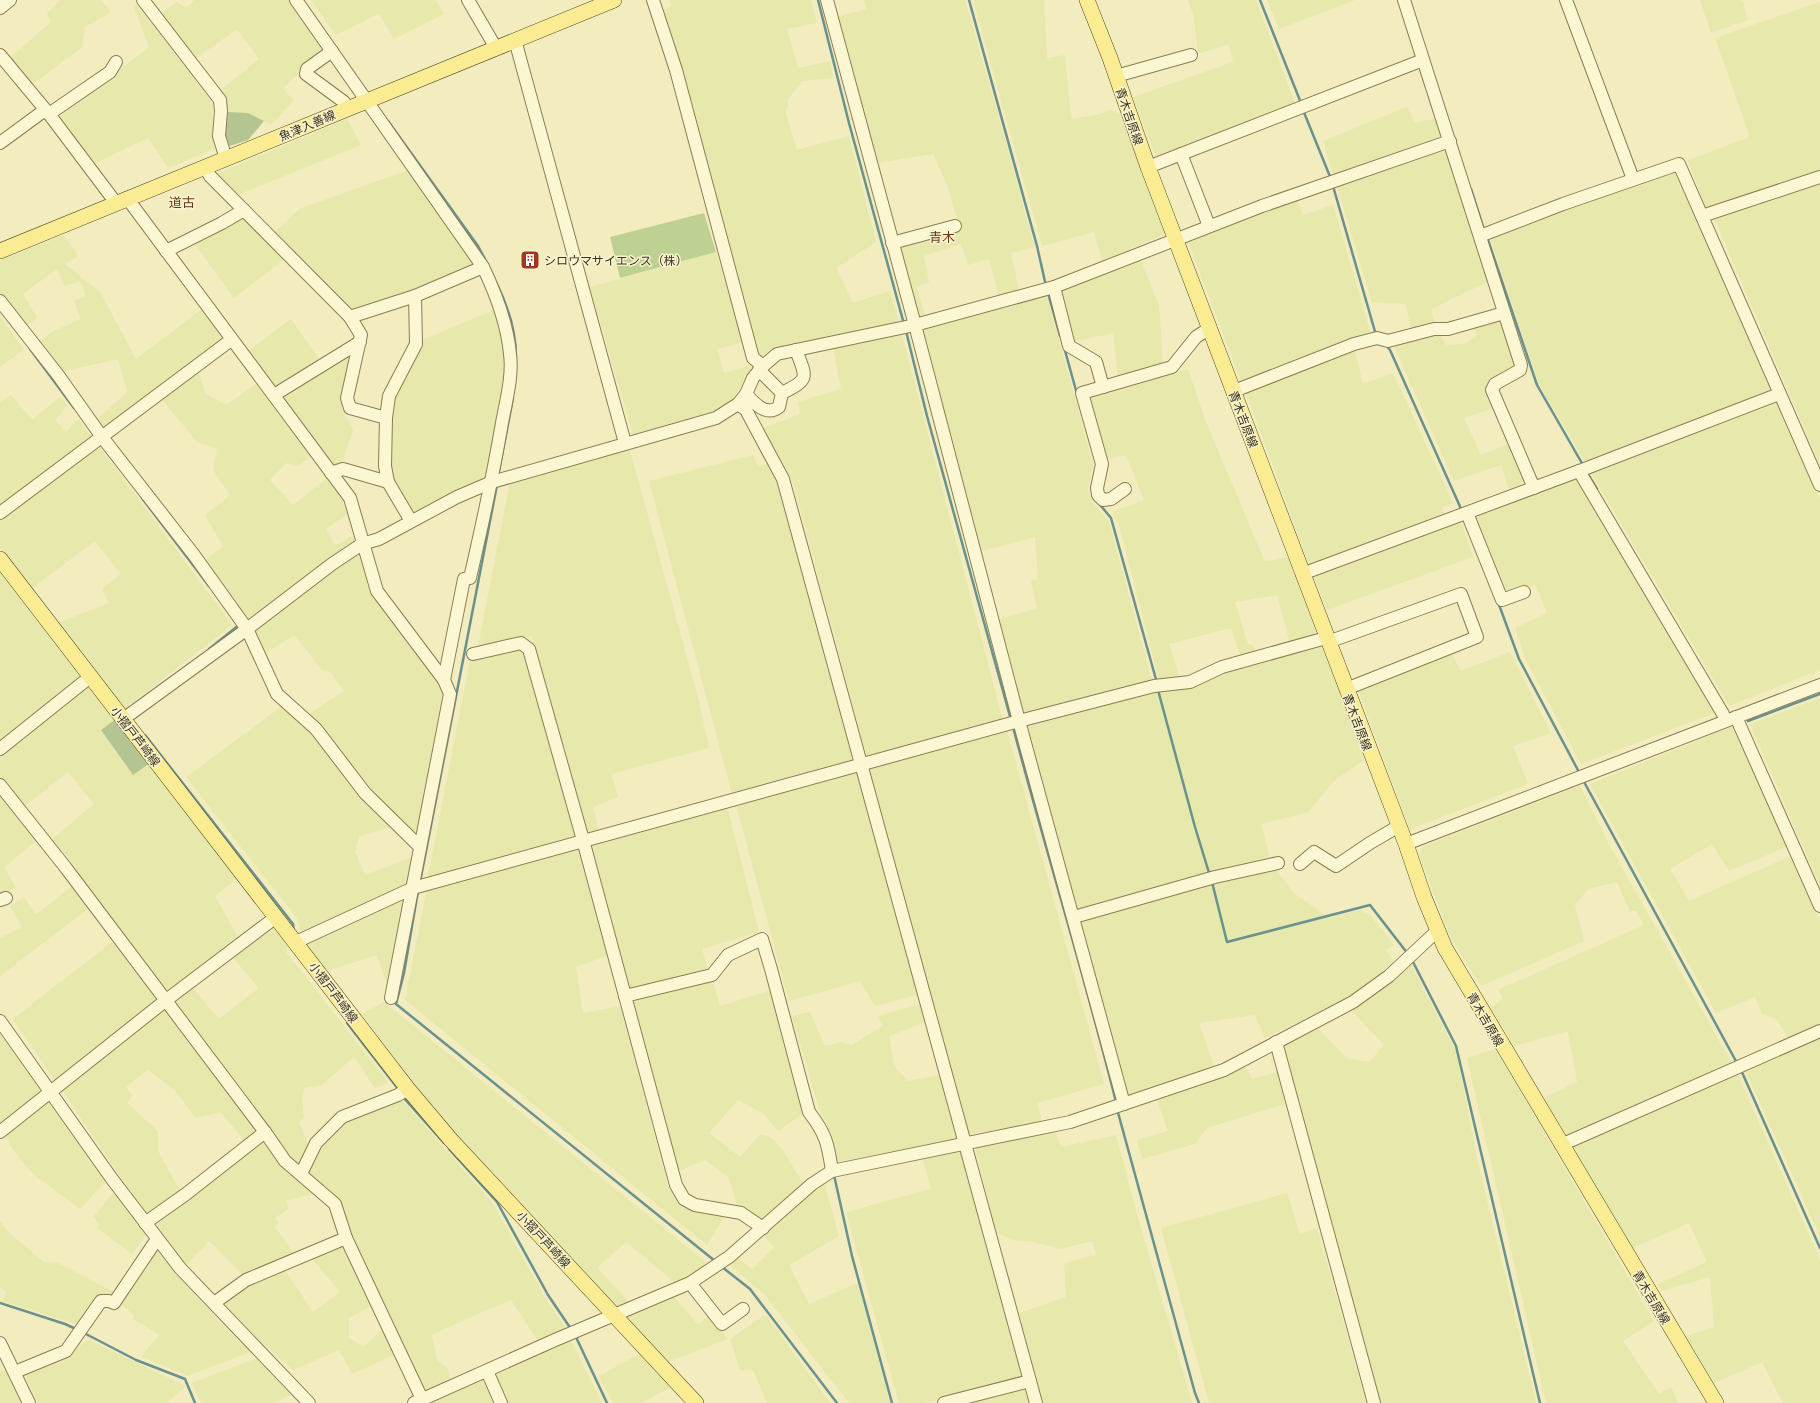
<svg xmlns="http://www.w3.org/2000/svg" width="1820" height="1403" viewBox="0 0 1820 1403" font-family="Literata,'Noto Sans JP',serif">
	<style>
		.farmland { fill: #e7e8ab }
		.green { fill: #bed192 }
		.cemetery { fill: #b5c592 }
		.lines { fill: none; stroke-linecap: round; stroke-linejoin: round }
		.stream { stroke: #69928f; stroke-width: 2.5 }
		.minor-casing { stroke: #8c7c55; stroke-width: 14 }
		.major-casing { stroke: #59492a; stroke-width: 16 }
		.minor { stroke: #fcf7d3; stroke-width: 12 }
		.major { stroke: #f9ec93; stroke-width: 15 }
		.labels { text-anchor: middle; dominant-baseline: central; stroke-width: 3; stroke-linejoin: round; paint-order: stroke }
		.street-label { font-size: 12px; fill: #3a301b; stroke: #f8f4cf }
		.poi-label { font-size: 12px; fill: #3a301b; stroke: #f8f4cf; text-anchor: start }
		.neighbourhood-label { font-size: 13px; fill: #6b3817; stroke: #f8f4cf }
	</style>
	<rect width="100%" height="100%" fill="#f2ecbf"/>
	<g class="farmland">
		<path d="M61 0H101L111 12 85 27 82 47 33 84 9 59 51 22 47 13Z"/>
		<path d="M194 0H290L325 49 304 67 283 89 294 100 271 125 248 113 228 112 219 91 259 59 237 29 195 59 160 14 176 2 187 8Z"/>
		<path d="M311 0H436L444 14 394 39 379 14 336 35Z"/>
		<path d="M670 0H811L817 23 787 29 798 68 830 61 833 78 803 81 788 99V107L785 111 797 150 849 136 876 242 836 268 853 303 890 291 899 324 770 350 762 356 759 355 680 61 661 11 671 6Z"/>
		<path d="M864 0H965L1008 149 1034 247 1011 253 1019 290 999 296 989 259 968 265 961 244 924 256 929 282 917 287 925 315 915 316 897 246 960 230 948 187 933 154 876 163 835 17 867 9Z"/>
		<path d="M973 0H1046L1044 1 1047 58 1065 55 1071 119 1097 115 1110 110 1120 114 1165 230 1163 235 1102 261 1094 232 1042 246Z"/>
		<path d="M1188 0H1256L1296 106 1156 158 1133 97 1233 62 1229 44 1198 54 1194 17Z"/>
		<path d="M1267 0H1355L1279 29Z"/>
		<path d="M1700 0H1739L1743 1 1748 20 1711 33Z"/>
		<path d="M1820 2V172L1706 209 1688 160 1750 137 1715 38Z"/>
		<path d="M137 3 213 104 212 137 216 148 168 168 148 138 94 164 58 118 149 47 134 7Z"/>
		<path d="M1407 107 1415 123 1437 118 1446 139 1334 178 1323 141Z"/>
		<path d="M347 119 361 145 237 195 220 178 221 172Z"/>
		<path d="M1447 146 1489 282 1461 294 1431 310 1435 324 1412 330 1405 304 1372 302 1337 186Z"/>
		<path d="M411 169 478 265 413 291 350 310 274 233 299 209Z"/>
		<path d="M1670 171 1679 175 1772 392 1585 462 1539 384 1489 236Z"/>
		<path d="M1820 183V465L1714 218Z"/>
		<path d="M1297 199 1303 215 1333 205 1371 334 1242 384 1187 239Z"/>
		<path d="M244 216 286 258 234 298 194 243Z"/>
		<path d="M64 235 78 256 65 264 100 292 136 359 202 309 224 338V342L103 431 95 421 127 392 118 359 60 372 37 343 54 331 81 319 74 301 86 295 80 281 65 286 57 269 23 294 37 318 25 327 0 293V260Z"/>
		<path d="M716 252 743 342 717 349 724 373 751 365 750 370 736 394 728 405 711 412 633 434 590 287Z"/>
		<path d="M1140 259 1159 305 1163 365 1118 378 1113 333 1073 342 1060 291Z"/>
		<path d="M1047 296 1093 464 1088 490 1092 502 1109 521 1152 681 1022 716 997 620 1037 608 1031 581 1038 579 1035 537 979 552 921 331Z"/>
		<path d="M496 309 503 330 507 374 486 480 413 516 397 489 391 475 389 434 392 399 420 341Z"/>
		<path d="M0 316 24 350 0 367Z"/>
		<path d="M291 319 321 362 275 388 248 351Z"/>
		<path d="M1502 319 1517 366 1487 383 1486 387 1493 408 1464 418 1481 455 1510 443 1527 488 1510 493 1501 465 1454 481 1393 344 1440 334 1446 345 1464 344 1477 336 1473 327Z"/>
		<path d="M902 335 1003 721 867 758 793 482 763 428 800 414 798 402 841 389 833 348Z"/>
		<path d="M1354 348 1363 384 1393 373 1453 503 1442 507 1445 516 1310 567 1245 390Z"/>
		<path d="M354 350 341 408 353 430 341 466H332L282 396Z"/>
		<path d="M198 369 205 393 226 405 257 383 310 456 299 466 286 463 270 480 293 505 327 478 344 501 347 514 326 529 335 545 353 536 355 543 252 620 246 619 203 562 223 546 205 515 230 495 213 470 217 449 197 442 161 398Z"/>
		<path d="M1188 369 1206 422 1265 562 1289 557 1317 635 1290 643 1277 595 1235 602 1248 644 1253 645 1256 652 1241 657 1231 628 1169 644 1180 678 1159 680 1119 525 1112 512 1144 500 1126 455 1104 460 1086 395Z"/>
		<path d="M11 395 32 420 60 397 67 406 55 420 66 432 78 419 93 439 0 508V402Z"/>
		<path d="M1776 400 1820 498V670L1729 706 1590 471Z"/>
		<path d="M99 446 232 625 124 709 58 623 109 603 102 589 121 574 95 541 32 588 0 548V519Z"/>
		<path d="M629 447 699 701 709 748 611 774 618 797 593 807 599 831 586 834 532 636 478 647 510 482Z"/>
		<path d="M753 455 758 466 767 464 777 482 855 761 732 794 649 481Z"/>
		<path d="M1577 477 1635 578 1717 712 1581 764 1525 658 1515 628 1547 613 1536 585 1504 595 1473 515Z"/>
		<path d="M1460 519 1473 557 1327 610 1314 576Z"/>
		<path d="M358 552 369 591 445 693 417 837 367 789 307 715 344 691 330 672 323 671 294 635 264 654 254 631Z"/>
		<path d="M0 568 81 674 80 681 0 742Z"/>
		<path d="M520 647 524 653 575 832 574 838 428 877 470 660Z"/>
		<path d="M1323 647 1364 760 1334 781 1308 812 1261 824 1272 865 1294 893 1329 918 1360 910 1370 915 1394 945 1386 950 1394 962 1353 996 1265 1038 1255 1015 1199 1023 1214 1066 1127 1097 1025 726 1163 690 1196 686 1242 667Z"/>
		<path d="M1510 652 1551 733 1513 746 1528 784 1410 829 1358 690 1452 654 1461 671Z"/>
		<path d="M85 686H91L116 719 101 730 133 775 150 763 239 877 215 896 239 939 164 997 72 872 77 868 62 850 58 853 49 842 94 804 68 772 22 808 0 779V754Z"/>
		<path d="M1820 698V886L1750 724Z"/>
		<path d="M281 707 313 735 358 796 392 827 359 836 355 852 365 875 413 857 406 885 301 934 297 918 186 777Z"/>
		<path d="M1734 726 1786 847 1729 871 1712 844 1670 869 1689 901 1791 856 1820 921V1024L1788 1037 1776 1019 1762 1014 1755 997 1716 1013 1590 784Z"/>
		<path d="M1007 730 1104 1084 1037 1103 1042 1122 968 1134 868 767Z"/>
		<path d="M857 771 918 995 875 1006 860 981 789 1001 736 805Z"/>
		<path d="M1580 786 1610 846 1732 1064 1568 1139 1544 1098 1577 1082 1568 1031 1514 1046 1491 1008 1503 998 1498 990 1644 925 1636 911H1630L1617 882 1588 889 1575 905 1584 941 1481 986 1451 938 1419 855 1422 847Z"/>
		<path d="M0 796 36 841 4 867 16 888 0 895Z"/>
		<path d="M727 806 759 932 702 949 708 971 630 992 589 842Z"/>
		<path d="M579 847 609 955 576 967 583 1013 620 1006 668 1186 677 1202 692 1210 724 1217 707 1245 405 1000 427 889Z"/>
		<path d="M71 887 88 909 0 976V938L22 927 10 906 24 897 36 915Z"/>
		<path d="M405 895 389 991 377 955 327 971 306 944Z"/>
		<path d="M274 926 288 943 286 952 389 1083 375 1088 354 1057 322 1085 304 1088 302 1101 304 1118 299 1122 308 1144 299 1167 289 1158 173 1003 192 988 219 1019 259 988 233 958Z"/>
		<path d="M112 942 158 1001 56 1082 13 1019Z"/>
		<path d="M1411 965 1456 1052 1478 1163 1536 1403H1380L1282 1045 1317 1027 1346 1058 1369 1062 1384 1045 1352 1011Z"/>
		<path d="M713 981 720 1006 772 990 807 1111 778 1131 764 1114 738 1100 709 1133 740 1157 760 1135H765L773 1139 783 1151 803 1183 762 1221 737 1206 729 1178 705 1160 679 1171 633 1002Z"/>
		<path d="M384 1002 708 1264 677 1284 626 1242 597 1268 629 1302 614 1307 468 1148 424 1096 362 1014Z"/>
		<path d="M922 1004 926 1022 889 1036 894 1066 908 1081 939 1075 959 1139 837 1162 826 1121 819 1108 792 1016 810 1012 825 1046 841 1042 852 1045 883 1026 878 1016Z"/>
		<path d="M164 1009 259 1131 245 1141 221 1112 196 1118 176 1092 148 1069 126 1087 132 1096 127 1103 158 1131V1151L180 1191 146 1215 62 1090Z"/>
		<path d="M0 1031 43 1090 42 1095 0 1127Z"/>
		<path d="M1820 1036V1236L1745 1070Z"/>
		<path d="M1495 1049 1654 1321 1623 1341 1659 1394 1671 1387 1678 1403H1546L1467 1058Z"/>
		<path d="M1245 1066 1252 1079 1277 1072 1285 1104 1207 1128 1195 1144 1142 1159 1137 1140 1168 1131 1157 1100 1220 1078Z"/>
		<path d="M1737 1073 1820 1260V1403H1783L1762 1362 1714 1383 1686 1336 1714 1327 1710 1277 1661 1291 1658 1284 1707 1262 1689 1223 1633 1248 1571 1146Z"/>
		<path d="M45 1100 50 1101 106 1181 80 1209 33 1174 11 1147 6 1134Z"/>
		<path d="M402 1100 492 1202 545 1298 567 1329 538 1341 511 1300 475 1315 432 1335 437 1360 447 1368 451 1380 423 1393 351 1237 341 1203 306 1175 319 1147 348 1120 380 1106Z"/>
		<path d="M1055 1131 1061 1147 1116 1135 1137 1214 1192 1403H1043L1019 1313 1066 1297 1064 1263 1096 1255 1092 1241 1060 1249 1034 1242 1012 1240 997 1233 975 1148Z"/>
		<path d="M264 1138 318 1192 286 1201 289 1208 275 1218 279 1223 275 1227 295 1255 243 1275 209 1241 186 1266 154 1222Z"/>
		<path d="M963 1150 1025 1378 925 1403H899L846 1212 931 1189 922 1157Z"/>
		<path d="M824 1183 839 1236 789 1265 809 1304 858 1283 890 1403H849L764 1294 730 1265 738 1258 752 1269 774 1247 763 1234Z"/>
		<path d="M116 1190 147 1233 132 1254 97 1228 100 1224 93 1217Z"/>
		<path d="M1287 1193 1300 1234 1317 1228 1366 1403H1209L1161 1228Z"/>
		<path d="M0 1221 9 1233 45 1263 56 1262 114 1292 111 1299 97 1295 76 1324 2 1301 7 1292 0 1287Z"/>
		<path d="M344 1243 373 1305 349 1318V1338L364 1347 384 1328 396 1354 352 1374 339 1350 293 1370 242 1325 221 1302 247 1283 284 1269 313 1312 340 1292 310 1256Z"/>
		<path d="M156 1250 219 1321 250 1352 187 1376 141 1356 160 1335 133 1319 135 1316 121 1304Z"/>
		<path d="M673 1296 698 1325 708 1315 728 1339 667 1362 625 1317Z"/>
		<path d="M765 1315H766L830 1403H767L753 1370H740L730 1339Z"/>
		<path d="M90 1339 95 1343 186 1386 167 1403H38L25 1375 68 1354Z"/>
		<path d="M570 1339 602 1403H507L494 1374Z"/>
		<path d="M641 1353 672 1387 641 1403H613L599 1376Z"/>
		<path d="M257 1358 294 1393 275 1403H201L192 1383Z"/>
		<path d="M9 1368 25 1403H0V1372Z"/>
		<path d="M482 1379 493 1403H432L431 1402Z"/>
		<path d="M1026 1388 1031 1403H970Z"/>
	</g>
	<path class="green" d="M704 213 716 252 620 278 610 237Z"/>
	<g class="cemetery">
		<path d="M228 112 248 113 264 121 248 140 230 146 225 136Z"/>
		<path d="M116 719 150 763 133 775 101 730Z"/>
	</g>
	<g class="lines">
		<g class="stream">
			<path d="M818 0 849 123 904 324"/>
			<path d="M969 0 1037 246 1046 286"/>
			<path d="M1260 0 1301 103"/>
			<path d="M1303 110 1331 179"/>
			<path d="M388 121 478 246 487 263"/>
			<path d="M1333 186 1376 335"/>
			<path d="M1471 189 1484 230"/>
			<path d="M1487 237 1537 385 1583 465"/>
			<path d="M496 282C508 306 516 330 516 357"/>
			<path d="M1048 293 1060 336"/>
			<path d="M906 331 927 416 1011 720"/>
			<path d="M1386 345 1390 350 1462 511"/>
			<path d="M1064 347 1077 394"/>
			<path d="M30 349 74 408"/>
			<path d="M1586 471 1597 489"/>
			<path d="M498 476 513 398"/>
			<path d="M142 498 209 586"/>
			<path d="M1097 501 1111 518 1157 683"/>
			<path d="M1498 602 1519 659 1580 774"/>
			<path d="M209 649 239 625"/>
			<path d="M1158 690 1195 827 1210 876"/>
			<path d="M1748 721 1820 694"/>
			<path d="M1013 727C1046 852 1085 976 1116 1102"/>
			<path d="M145 735 293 924 294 932"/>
			<path d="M1583 780 1737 1063"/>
			<path d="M420 882 497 485"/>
			<path d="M1212 882 1227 942 1370 905 1408 954"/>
			<path d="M418 891 404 973 396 1004 715 1261"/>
			<path d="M1412 960 1456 1046 1540 1403"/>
			<path d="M347 1023 399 1090"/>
			<path d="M1741 1070 1820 1248"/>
			<path d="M402 1096 444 1143"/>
			<path d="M1117 1109 1195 1393 1199 1403"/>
			<path d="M449 1149 497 1202 548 1295 571 1329"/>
			<path d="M834 1175 852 1256 892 1403"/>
			<path d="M722 1267 750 1289 837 1403"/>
			<path d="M0 1303 65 1324 76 1329"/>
			<path d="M84 1333 136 1360 185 1379 195 1403"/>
			<path d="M575 1335 607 1403"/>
		</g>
		<defs>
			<g id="minor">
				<path d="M143 0 220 100 221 111 219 136 226 159"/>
				<path d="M296 0 483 267C497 296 507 323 510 354 513 376 506 401 502 423 493 475 482 526 470 578L464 579 444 680 450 694 391 998"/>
				<path d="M468 0 496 48"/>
				<path d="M653 0 676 70 753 358 763 366"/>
				<path d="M827 0 915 325 1019 721 1124 1104"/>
				<path d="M1404 0 1521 365 1520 370 1495 384 1492 390 1534 488"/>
				<path d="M1566 0 1633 179"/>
				<path d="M0 8 10 0"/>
				<path d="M515 40 625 443"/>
				<path d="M332 51 307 69 306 74 344 102 347 108"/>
				<path d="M0 55 49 114 116 203"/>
				<path d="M1116 76 1191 55"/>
				<path d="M49 114 110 72 116 62"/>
				<path d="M0 143 45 110"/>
				<path d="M1181 154 1209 226"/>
				<path d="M205 167 210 176 350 317"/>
				<path d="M1148 167 1423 60"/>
				<path d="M127 198 350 498 377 591 444 680"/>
				<path d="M1702 216 1820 177"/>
				<path d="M1480 236 1563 204 1679 164 1820 485"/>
				<path d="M892 243 955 226"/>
				<path d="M166 251 222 223 244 210"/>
				<path d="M1054 287 1069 346 1096 362 1103 387"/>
				<path d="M0 301 58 375 102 437 194 555 247 629 277 694 316 729 365 793 420 847"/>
				<path d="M759 370 782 393C811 379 806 377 796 350"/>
				<path d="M1234 391 1354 344 1377 338 1388 341 1434 329H1448L1504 313"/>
				<path d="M746 394C754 403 766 417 779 407L782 393"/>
				<path d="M274 395 360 342"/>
				<path d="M738 404 746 410 783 479 1036 1403"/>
				<path d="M386 418 389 396 416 344 415 296"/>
				<path d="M1579 471 1723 714"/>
				<path d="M331 473 343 469 388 482 385 466 386 418 350 408 347 398 361 335 350 317 415 296 483 267"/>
				<path d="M388 482 411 521"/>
				<path d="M1125 489 1111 499 1103 500 1098 495 1097 488 1102 464 1082 393 1172 367 1196 337 1210 328"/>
				<path d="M0 513 231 340"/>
				<path d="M1467 513 1502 600 1524 592"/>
				<path d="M1302 574 1579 471 1779 394"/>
				<path d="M1328 642 1461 594 1477 637 1346 689"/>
				<path d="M473 654 521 643 529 649 583 840 676 1185 684 1199 695 1205 741 1213 763 1228"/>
				<path d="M1736 717 1820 906"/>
				<path d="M122 720 247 629 332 564 362 544 379 539 457 497 492 482 716 418 738 404 746 394 753 378 763 366 777 354 915 325 1054 287 1262 206 1450 141"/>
				<path d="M0 749 90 677"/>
				<path d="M0 785 66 868 265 1132"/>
				<path d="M1406 844 1820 685"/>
				<path d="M1300 864 1314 852 1336 866 1370 843 1399 826"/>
				<path d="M0 900 6 898"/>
				<path d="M1074 917 1215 877 1278 863"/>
				<path d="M296 942 413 888 1019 721 1154 686 1190 682 1222 667 1326 638"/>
				<path d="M625 996 712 975 728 955 762 939 771 969 809 1112C826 1134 828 1144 832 1171"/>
				<path d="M0 1021 112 1179 180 1268 309 1403"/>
				<path d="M1276 1042 1374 1403"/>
				<path d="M0 1132 165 1001 276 917"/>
				<path d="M1561 1145 1820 1031"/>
				<path d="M301 1174 316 1143 342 1117 398 1095 408 1089"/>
				<path d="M145 1223 186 1194 265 1132 285 1161 335 1204 346 1238 246 1280 214 1303"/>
				<path d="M346 1238 422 1399"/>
				<path d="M690 1283 722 1324 743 1309"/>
				<path d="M0 1343 29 1403"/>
				<path d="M487 1371 501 1403"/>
				<path d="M15 1372 66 1351 101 1301H109L114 1303 157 1239"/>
				<path d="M414 1403 555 1340 690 1283 729 1257 812 1184 832 1171 1070 1122 1224 1070 1353 1002 1389 976 1437 931"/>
				<path d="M944 1403 1030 1381"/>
			</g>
			<g id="major">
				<path d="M1087 0 1110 58 1148 167 1406 844 1424 897 1445 948 1716 1403"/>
				<path d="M0 251 614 0"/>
				<path d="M0 559 408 1089 451 1140 696 1403"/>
			</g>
		</defs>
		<use href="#minor" class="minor-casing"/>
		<use href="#major" class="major-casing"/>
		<use href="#minor" class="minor"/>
		<use href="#major" class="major"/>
	</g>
	<defs>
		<symbol id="building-square" viewBox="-11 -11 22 22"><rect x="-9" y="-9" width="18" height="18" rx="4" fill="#a03620" stroke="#f8f4cf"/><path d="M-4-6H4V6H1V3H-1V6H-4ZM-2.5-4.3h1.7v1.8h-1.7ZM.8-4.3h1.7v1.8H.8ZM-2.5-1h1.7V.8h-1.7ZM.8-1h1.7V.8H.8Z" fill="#fff"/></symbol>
	</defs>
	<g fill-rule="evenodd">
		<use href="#building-square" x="519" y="249" width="22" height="22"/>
	</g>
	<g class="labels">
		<g class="street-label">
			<text transform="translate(1130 116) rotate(71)">青木吉原線</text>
			<text transform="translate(307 125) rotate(-23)">魚津入善線</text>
			<text transform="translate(1244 419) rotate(69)">青木吉原線</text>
			<text transform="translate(1358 722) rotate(69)">青木吉原線</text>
			<text transform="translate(136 736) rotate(52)">小摺戸芦崎線</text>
			<text transform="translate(334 992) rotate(53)">小摺戸芦崎線</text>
			<text transform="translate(1486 1019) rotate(60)">青木吉原線</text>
			<text transform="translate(544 1239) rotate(47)">小摺戸芦崎線</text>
			<text transform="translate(1652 1297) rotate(59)">青木吉原線</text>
		</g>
		<g class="poi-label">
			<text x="544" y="260">シロウマサイエンス（株）</text>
		</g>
		<g class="neighbourhood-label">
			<text x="182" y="201">道古</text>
			<text x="942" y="236">青木</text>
		</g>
	</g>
</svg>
